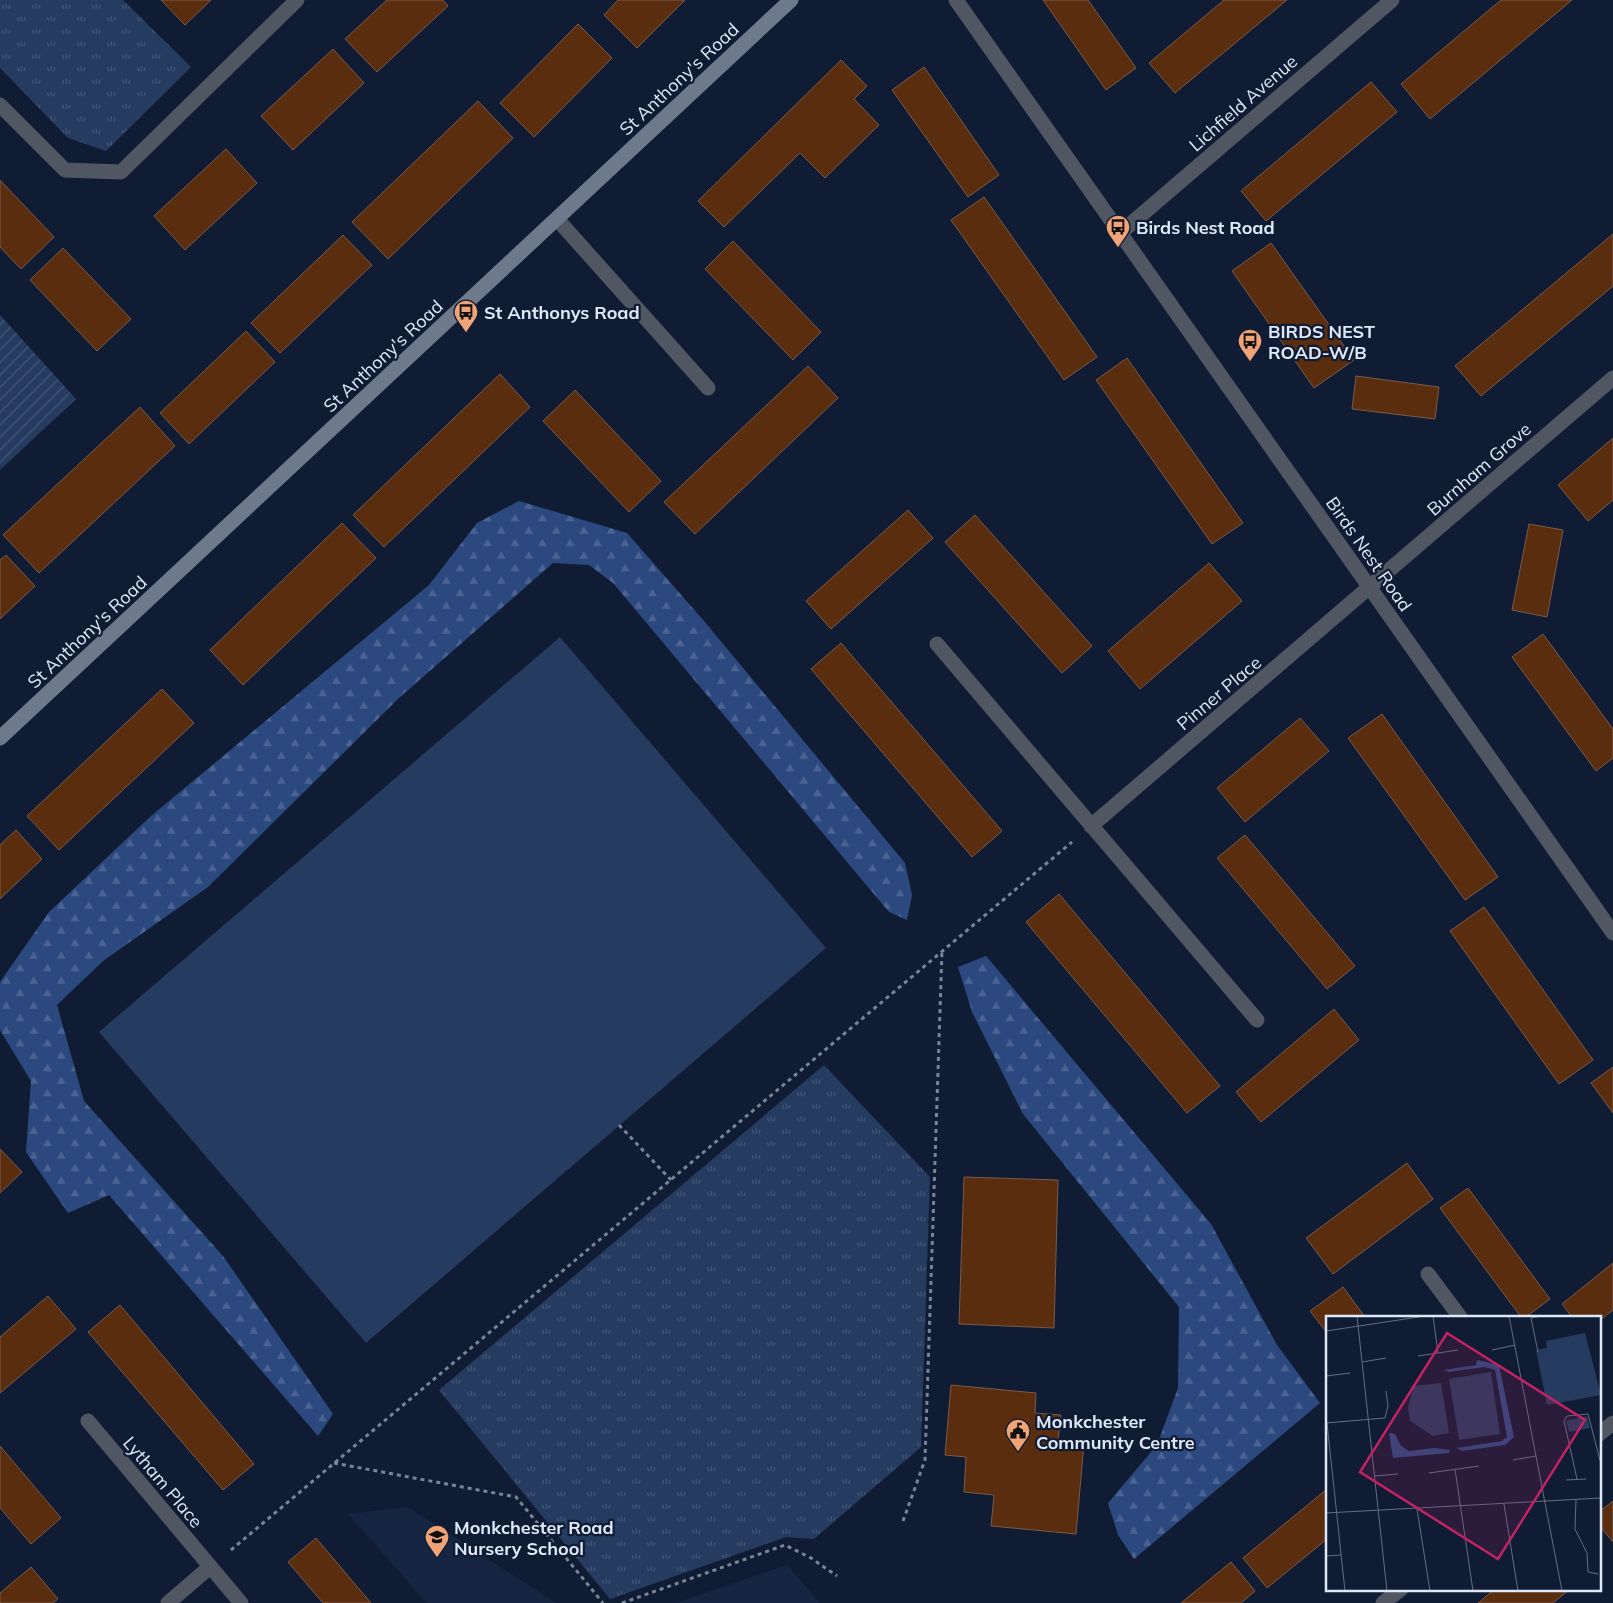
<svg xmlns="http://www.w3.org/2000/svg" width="1613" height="1603" viewBox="0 0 1613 1603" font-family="Mulish,sans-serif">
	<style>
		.built { fill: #162642 }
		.grass { fill: url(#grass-tufts) }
		.forest { fill: url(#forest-firs) }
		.garden { fill: url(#garden-furrows) }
		.pitch { fill: #263b60 }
		.building { fill: #5a2d0f; stroke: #795b4a }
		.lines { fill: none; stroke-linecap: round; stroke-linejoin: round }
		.path { stroke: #798497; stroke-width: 3; stroke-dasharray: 4 4; stroke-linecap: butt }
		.street { stroke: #505763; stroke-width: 15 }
		.secondary { stroke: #6e798c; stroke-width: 15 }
		.labels { text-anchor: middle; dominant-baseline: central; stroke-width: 4.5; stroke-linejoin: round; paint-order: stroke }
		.street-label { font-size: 18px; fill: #dee8f8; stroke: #101c33 }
		.poi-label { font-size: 18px; font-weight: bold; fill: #dee8f8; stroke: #101c33; text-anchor: start }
		.inset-road { fill: none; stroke: #626e82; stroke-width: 1 }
		.view { fill: #c32263; fill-opacity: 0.15; stroke: #c32263; stroke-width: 2.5 }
		.inset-edge { fill: none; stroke: #dee8f8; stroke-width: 2.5 }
	</style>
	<defs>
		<pattern id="grass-tufts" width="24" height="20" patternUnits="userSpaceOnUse" patternTransform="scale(1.25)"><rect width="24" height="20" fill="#263b60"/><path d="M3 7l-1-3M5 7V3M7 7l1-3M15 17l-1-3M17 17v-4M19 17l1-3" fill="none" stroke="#455778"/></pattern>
		<pattern id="forest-firs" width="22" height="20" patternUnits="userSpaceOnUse" patternTransform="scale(1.25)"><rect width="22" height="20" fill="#2c497f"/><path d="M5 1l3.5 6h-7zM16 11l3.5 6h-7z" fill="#4a6392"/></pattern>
		<pattern id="garden-furrows" width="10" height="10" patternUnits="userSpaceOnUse" patternTransform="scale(1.25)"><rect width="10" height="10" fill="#263b60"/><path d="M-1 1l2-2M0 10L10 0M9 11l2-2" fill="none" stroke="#455778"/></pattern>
	</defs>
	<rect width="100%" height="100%" fill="#101c33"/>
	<g class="built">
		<path d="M408 1507 556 1603H427L348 1514Z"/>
		<path d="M787 1565 820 1603H676Z"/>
	</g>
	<g class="grass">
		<path d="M0 0H123L191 67 106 151 68 138 0 68Z"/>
		<path d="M824 1065 930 1177 921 1447 814 1539 786 1537 610 1599 439 1390Z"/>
	</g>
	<g class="forest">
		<path d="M519 501 627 533 704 621 905 863 912 895 907 920 889 912 613 583 589 565 553 563 399 698 208 887 103 961 57 1005 84 1101 223 1256 333 1414 318 1436 109 1195 68 1213 26 1152 31 1081 0 1030V982L49 912 151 816 429 585 477 523Z"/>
		<path d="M986 956 1211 1224 1277 1345 1320 1403 1134 1559 1118 1535 1108 1503 1157 1445 1178 1388 1179 1307 1023 1114 972 1012 958 967Z"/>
	</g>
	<path class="garden" d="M0 315 76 399 0 470Z"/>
	<path class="pitch" d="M560 637 826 948 366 1343 99 1032Z"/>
	<g class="building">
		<path d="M161 0H211L185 25Z"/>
		<path d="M387 0H443L448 6 377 72 345 39Z"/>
		<path d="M618 0H685L637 48 604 15Z"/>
		<path d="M1043 0H1088L1136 68 1106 90Z"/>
		<path d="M1224 0H1287L1175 93 1149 63Z"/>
		<path d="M1501 0H1572L1430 119 1401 84Z"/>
		<path d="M578 24 612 58 534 137 500 103Z"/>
		<path d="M333 49 364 83 293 150 261 116Z"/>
		<path d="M841 60 867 86 854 99 879 125 825 178 800 153 724 227 698 201Z"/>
		<path d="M924 67 999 175 968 197 892 90Z"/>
		<path d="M1371 82 1397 112 1266 221 1241 191Z"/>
		<path d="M478 101 513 138 388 259 352 222Z"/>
		<path d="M226 149 257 183 185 250 154 216Z"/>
		<path d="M0 180 54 237 21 269 0 247Z"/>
		<path d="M984 197 1097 357 1064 380 951 220Z"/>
		<path d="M1613 234V286L1481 396 1455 366Z"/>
		<path d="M343 235 372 265 280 353 251 323Z"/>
		<path d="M733 241 821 332 793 360 705 269Z"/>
		<path d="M1271 243 1354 360 1314 388 1232 271Z"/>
		<path d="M63 248 131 319 97 351 30 280Z"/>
		<path d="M246 331 275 362 189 444 160 413Z"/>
		<path d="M1127 358 1243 523 1212 544 1096 380Z"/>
		<path d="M808 366 838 398 695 534 664 502Z"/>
		<path d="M500 374 530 407 384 547 353 515Z"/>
		<path d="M1356 376 1439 387 1435 419 1352 409Z"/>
		<path d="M575 390 661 481 629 512 543 421Z"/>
		<path d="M140 407 175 446 39 573 3 535Z"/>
		<path d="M1613 438V500L1588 521 1558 485Z"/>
		<path d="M908 510 933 538 831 629 806 601Z"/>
		<path d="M975 515 1092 646 1062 673 945 542Z"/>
		<path d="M342 523 376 558 243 685 210 650Z"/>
		<path d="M1529 524 1563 530 1547 617 1512 610Z"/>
		<path d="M6 555 35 586 0 619V560Z"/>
		<path d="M1209 563 1242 601 1140 689 1108 651Z"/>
		<path d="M1543 634 1613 729V758L1596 771 1512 657Z"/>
		<path d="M841 643 1002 831 972 857 811 669Z"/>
		<path d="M162 689 194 723 59 850 27 816Z"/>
		<path d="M1382 714 1498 877 1465 900 1348 738Z"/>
		<path d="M1300 718 1329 751 1245 822 1217 788Z"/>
		<path d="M16 830 42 859 0 899V845Z"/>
		<path d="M1245 835 1355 966 1327 989 1217 858Z"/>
		<path d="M1059 894 1220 1086 1187 1113 1026 922Z"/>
		<path d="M1484 907 1593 1060 1559 1084 1450 931Z"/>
		<path d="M1334 1009 1359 1040 1261 1122 1236 1092Z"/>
		<path d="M1613 1067V1113L1591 1083Z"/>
		<path d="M0 1149 22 1172 0 1193Z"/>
		<path d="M1407 1163 1433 1199 1333 1274 1306 1238Z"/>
		<path d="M964 1177 1058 1180 1054 1328 959 1324Z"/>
		<path d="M1468 1188 1550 1299 1526 1317H1521L1440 1208Z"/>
		<path d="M1613 1263V1310L1599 1321V1317H1572L1562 1304Z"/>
		<path d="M1343 1287 1365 1317H1327V1333L1310 1311Z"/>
		<path d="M48 1296 76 1329 0 1393V1337Z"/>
		<path d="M120 1305 254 1464 223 1490 88 1332Z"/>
		<path d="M951 1385 1036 1393 1035 1413 1061 1415 1058 1440 1084 1443 1076 1534 991 1526 994 1495 964 1492 966 1457 945 1455Z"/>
		<path d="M0 1446 61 1518 31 1544 0 1508Z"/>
		<path d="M1327 1489V1539L1267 1588 1243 1558Z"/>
		<path d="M1613 1501V1542L1599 1525V1512Z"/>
		<path d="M316 1538 371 1603H323L288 1562Z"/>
		<path d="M1231 1562 1255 1591 1241 1603H1181Z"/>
		<path d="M31 1567 58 1599 53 1603H0V1593Z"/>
		<path d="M1495 1589H1570L1553 1603H1478Z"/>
	</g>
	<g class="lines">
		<g class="path">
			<path d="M619 1125 671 1180"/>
			<path d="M334 1463 516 1497 603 1603"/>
			<path d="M903 1521 925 1460 942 951"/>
			<path d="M231 1550 1072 842"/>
			<path d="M622 1603 785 1545 811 1558 837 1576"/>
		</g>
		<g class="street">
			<path d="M956 0 1613 933"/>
			<path d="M0 105 65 170 121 172 297 0"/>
			<path d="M557 219 708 388"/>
			<path d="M1119 234 1392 0"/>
			<path d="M937 644 1257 1020"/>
			<path d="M1091 826 1613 378"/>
			<path d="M1428 1274 1460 1317"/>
			<path d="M88 1421 241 1603"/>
			<path d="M1599 1434 1613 1423"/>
			<path d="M168 1603 210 1567"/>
			<path d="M1383 1603 1401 1589"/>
		</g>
		<path class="secondary" d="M0 738 791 0"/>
	</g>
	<defs>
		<symbol id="bus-pin" viewBox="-11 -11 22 30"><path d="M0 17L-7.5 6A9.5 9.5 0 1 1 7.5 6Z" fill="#efa377" stroke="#101c33"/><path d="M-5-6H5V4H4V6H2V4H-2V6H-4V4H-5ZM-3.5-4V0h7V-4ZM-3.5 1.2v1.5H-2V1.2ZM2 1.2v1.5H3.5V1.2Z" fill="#111"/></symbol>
		<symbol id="civic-pin" viewBox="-11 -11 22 30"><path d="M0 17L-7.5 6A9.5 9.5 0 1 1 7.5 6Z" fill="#efa377" stroke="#101c33"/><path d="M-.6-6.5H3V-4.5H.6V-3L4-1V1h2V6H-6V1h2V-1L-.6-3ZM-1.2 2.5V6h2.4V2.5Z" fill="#111"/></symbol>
		<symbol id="school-pin" viewBox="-11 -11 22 30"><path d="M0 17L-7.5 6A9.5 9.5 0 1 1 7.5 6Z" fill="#efa377" stroke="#101c33"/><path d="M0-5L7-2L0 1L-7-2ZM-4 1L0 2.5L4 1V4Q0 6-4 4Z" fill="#111"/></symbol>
	</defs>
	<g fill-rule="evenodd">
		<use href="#bus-pin" x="1104" y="213" width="28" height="38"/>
		<use href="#bus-pin" x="452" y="298" width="28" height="38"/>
		<use href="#bus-pin" x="1236" y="327" width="28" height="38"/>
		<use href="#civic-pin" x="1004" y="1417" width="28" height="38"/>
		<use href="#school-pin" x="423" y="1523" width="28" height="38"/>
	</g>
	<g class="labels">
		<g class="street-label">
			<text transform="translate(679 79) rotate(-43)">St Anthony's Road</text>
			<text transform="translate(1243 103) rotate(-41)">Lichfield Avenue</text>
			<text transform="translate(383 356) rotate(-43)">St Anthony's Road</text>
			<text transform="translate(1479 469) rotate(-41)">Burnham Grove</text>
			<text transform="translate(1369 554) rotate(55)">Birds Nest Road</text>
			<text transform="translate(87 632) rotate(-43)">St Anthony's Road</text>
			<text transform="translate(1219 693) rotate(-40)">Pinner Place</text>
			<text transform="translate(163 1482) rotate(50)">Lytham Place</text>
		</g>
		<g class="poi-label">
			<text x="1136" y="227">Birds Nest Road</text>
			<text x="484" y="312">St Anthonys Road</text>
			<text x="1268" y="331">BIRDS NEST<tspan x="1268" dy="21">ROAD-W/B</tspan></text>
			<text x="1036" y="1421">Monkchester<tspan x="1036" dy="21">Community Centre</tspan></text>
			<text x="454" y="1527">Monkchester Road<tspan x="454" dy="21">Nursery School</tspan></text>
		</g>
	</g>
	<g transform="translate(1326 1316)">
		<rect width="275" height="275" fill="#101c33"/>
		<path d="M115 67 123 117 107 120 84 105 82 91 88 70ZM261 100 264 112 243 116 240 105Z" fill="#263b60"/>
		<path d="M151 44 173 49 188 121 179 129 136 135 131 132 176 125 181 121 169 54 159 51 123 56 118 54 150 49ZM63 117 69 118 75 130 83 135 108 132 124 134 123 137 67 142Z" fill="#2c497f"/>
		<path d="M259 17 275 79 221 89 210 34 221 32 220 25Z" fill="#263b60"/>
		<path d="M165 56 174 118 133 124 123 63Z" fill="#263b60"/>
		<path class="inset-road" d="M31 0 61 275M107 0 112 37M183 0 236 275M0 15 99 0M166 34 189 29M212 36 205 2 215 0M92 40 132 34M36 46 60 42M0 60 24 57M0 107 59 102 62 90 60 75M1 107 19 275M187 144 210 140M129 153 147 275M103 157 153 150M48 160 72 158M251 163 238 105 241 100 262 98 275 148M240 164 260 163M250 184 249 213 261 237 262 256 272 258M178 188 192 275M91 193 104 275M0 197 275 182M0 240 15 239"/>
		<path class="view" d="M121 17 259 104 172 243 34 156Z"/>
		<rect width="275" height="275" class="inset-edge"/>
	</g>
</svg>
